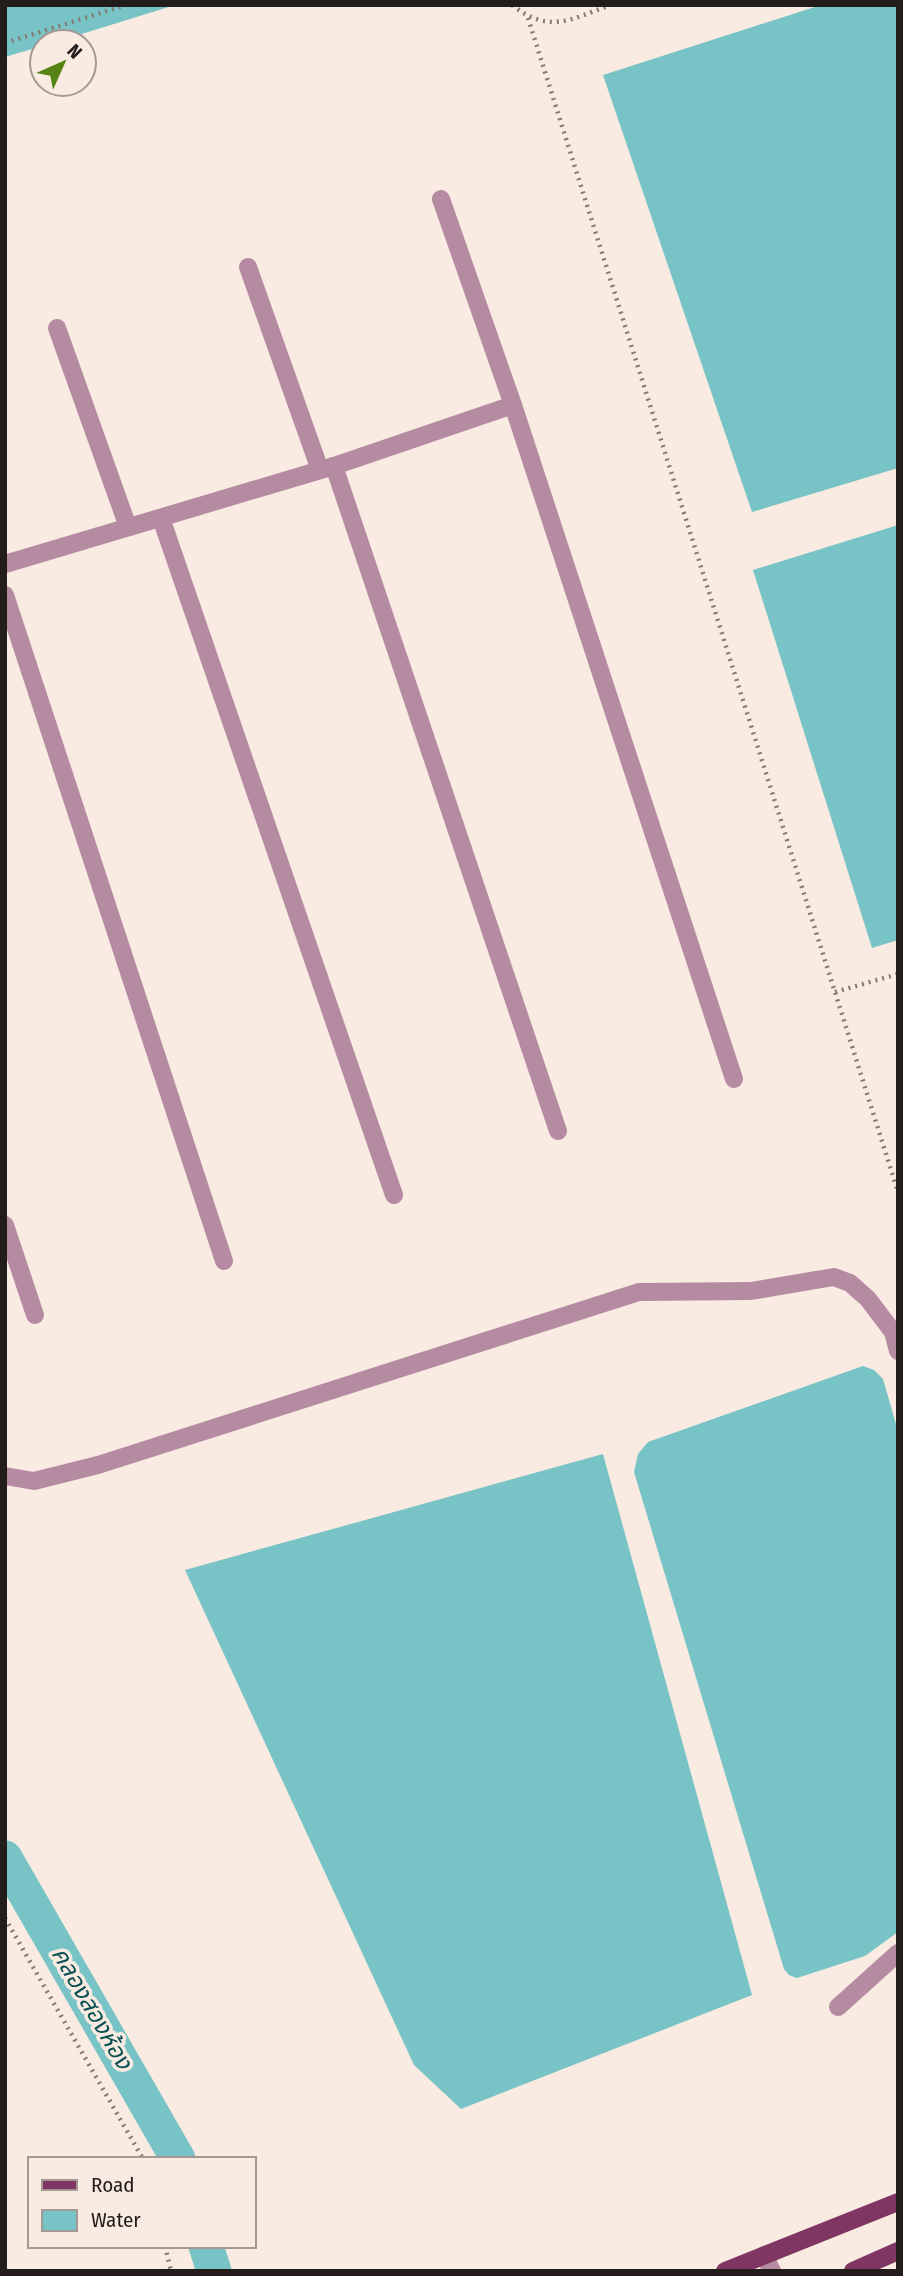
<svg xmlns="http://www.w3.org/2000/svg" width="903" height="2276" viewBox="0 0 903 2276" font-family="'Fira Sans Condensed','Noto Sans Thai',sans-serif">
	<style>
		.water { fill: #77c3c5 }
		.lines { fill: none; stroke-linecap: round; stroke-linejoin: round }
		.canal { stroke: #77c3c5; stroke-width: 35 }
		.path { stroke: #847b75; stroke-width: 4.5; stroke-dasharray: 2 5; stroke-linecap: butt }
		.minor { stroke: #b58ba2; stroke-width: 18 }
		.major { stroke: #7f3663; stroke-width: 18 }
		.labels { text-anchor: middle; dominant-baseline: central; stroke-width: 7; stroke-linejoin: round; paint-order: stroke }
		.water-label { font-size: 24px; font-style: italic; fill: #0b5052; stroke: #f9ebe2 }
	</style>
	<rect width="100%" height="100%" fill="#f9ebe2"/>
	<g class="water">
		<path d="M5 5H175L56 42H42V46L5 57Z"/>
		<path d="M821 5H898V468L752 512 603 75Z"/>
		<path d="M898 525V940L872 948 753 570Z"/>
		<path d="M863 1366 874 1370 883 1379 898 1431V1932L865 1956 797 1978 789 1975 784 1969 634 1472 638 1454 648 1442Z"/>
		<path d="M603 1454 752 1995 461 2109 414 2065 185 1570Z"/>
	</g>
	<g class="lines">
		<g class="canal">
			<path d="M5 1858 178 2159"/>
			<path d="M206 2246 214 2271"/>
		</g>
		<g class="path">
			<path d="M512 5C549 34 570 20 610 5"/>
			<path d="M528 18 898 1192"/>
			<path d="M5 43 126 5"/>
			<path d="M835 992 898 974"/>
			<path d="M5 1918 143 2159"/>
			<path d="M165 2246 171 2271"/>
		</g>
		<g class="minor">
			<path d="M441 199 513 405 734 1079"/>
			<path d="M248 267 320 470"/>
			<path d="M57 328 128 527"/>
			<path d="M334 466 558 1131"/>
			<path d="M161 518 394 1195"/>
			<path d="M5 564 334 466 513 405"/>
			<path d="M5 595 224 1261"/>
			<path d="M5 1225 35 1315"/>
			<path d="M5 1476 34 1481 98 1465 639 1292 751 1291 834 1277 850 1283 868 1299 893 1332 898 1351"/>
			<path d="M838 2007 898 1953"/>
			<path d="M764 2255 772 2271"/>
		</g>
		<g class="major">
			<path d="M725 2271 898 2202"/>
			<path d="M853 2271 898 2251"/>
		</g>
	</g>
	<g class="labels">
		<g class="water-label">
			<text transform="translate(92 2008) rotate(60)">คลองสองห้อง</text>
		</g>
	</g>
	<rect width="903" height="2276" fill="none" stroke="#221d1a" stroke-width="14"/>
	<rect x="28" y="2157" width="228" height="91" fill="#f9ebe2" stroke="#a39992" stroke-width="2"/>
	<rect x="42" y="2180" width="35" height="10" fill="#7f3663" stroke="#a39992" stroke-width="2"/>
	<text x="91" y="2192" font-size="21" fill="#221d1a">Road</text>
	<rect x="42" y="2210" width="35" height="21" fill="#77c3c5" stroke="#a39992" stroke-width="2"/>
	<text x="91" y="2227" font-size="21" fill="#221d1a">Water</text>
	<g transform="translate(63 63) rotate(45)"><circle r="33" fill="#f9ebe2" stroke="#a39992" stroke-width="2"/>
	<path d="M0-5L12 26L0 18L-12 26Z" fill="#568414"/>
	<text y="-10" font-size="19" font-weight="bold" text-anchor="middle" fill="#221d1a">N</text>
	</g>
</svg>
